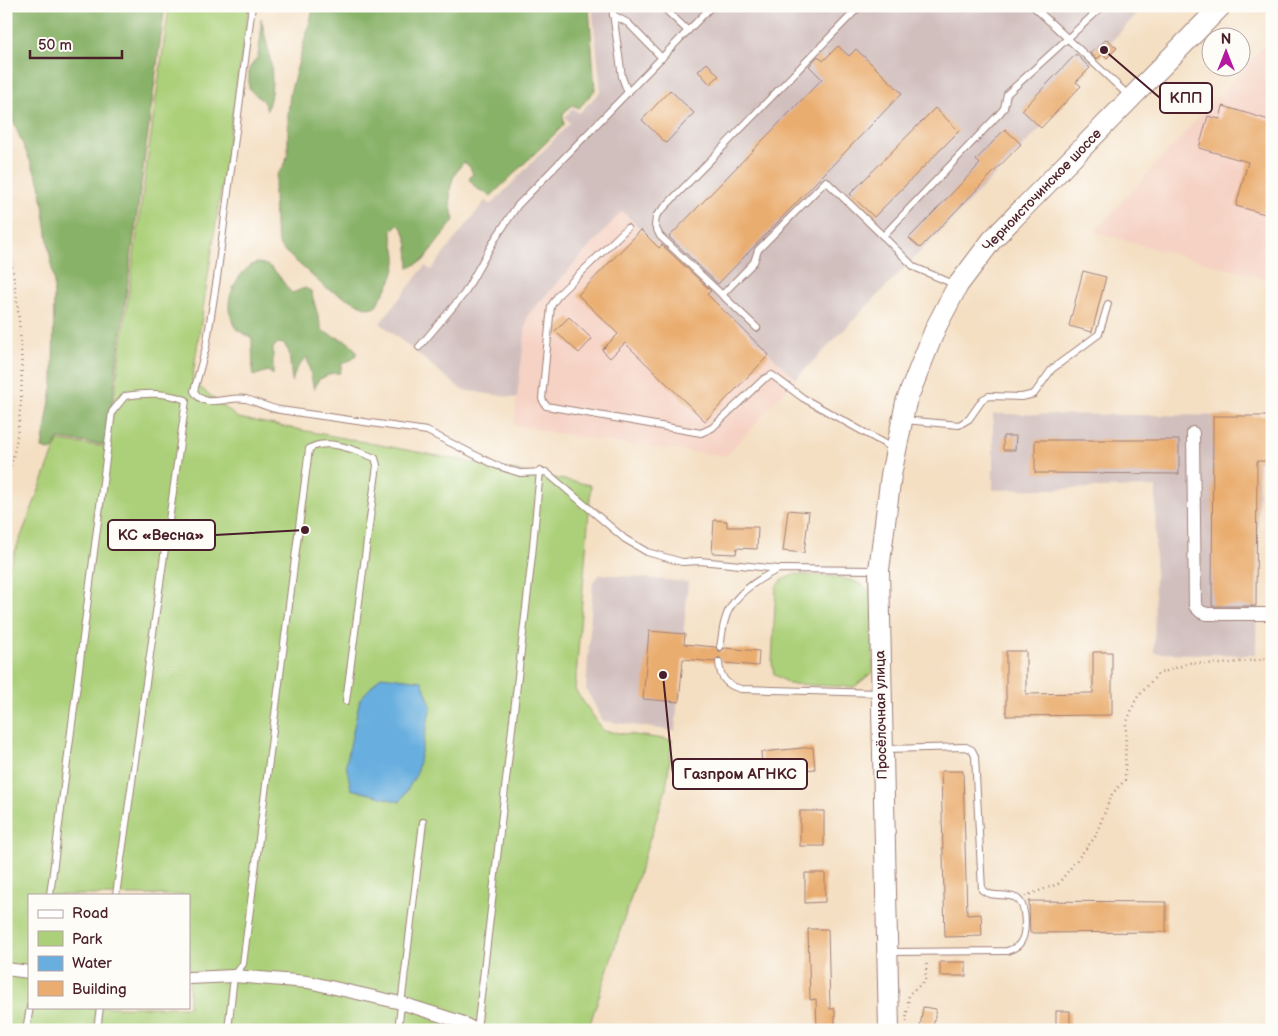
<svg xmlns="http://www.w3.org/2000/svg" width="1278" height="1036" viewBox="0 0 1278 1036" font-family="'Balsamiq Sans',sans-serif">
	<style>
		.built { fill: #f6d2c4 }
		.industrial { fill: #d1bfbe }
		.green { fill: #acd079; stroke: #7b7852; fill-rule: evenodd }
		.forest { fill: #89b269; stroke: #6a684a }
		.water { fill: #68afdf; stroke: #596785 }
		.building { fill: #eaad6f }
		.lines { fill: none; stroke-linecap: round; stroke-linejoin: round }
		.lane-casing { stroke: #9f7f77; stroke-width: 8 }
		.street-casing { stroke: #9f7f77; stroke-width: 14 }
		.primary-casing { stroke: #9f7f77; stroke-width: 22 }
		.path { stroke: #9f7f77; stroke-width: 2.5; stroke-dasharray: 1 4; stroke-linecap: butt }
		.lane { stroke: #fff; stroke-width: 6 }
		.street { stroke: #fff; stroke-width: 12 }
		.primary { stroke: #fff; stroke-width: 20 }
		.labels { text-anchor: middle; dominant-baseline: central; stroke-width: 4; stroke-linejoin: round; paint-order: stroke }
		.street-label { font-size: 14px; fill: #4a1f2b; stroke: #fdfcf7 }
		.leader { fill: none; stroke: #4a1f2b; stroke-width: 2 }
		.callout-dot { fill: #4a1f2b; stroke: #fdfcf7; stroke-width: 2 }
		.callout { fill: #fdfcf7; stroke: #4a1f2b; stroke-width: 2 }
		.callout-label { font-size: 15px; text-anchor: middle; font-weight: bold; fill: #4a1f2b }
	</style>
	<rect width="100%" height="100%" fill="#fdfcf7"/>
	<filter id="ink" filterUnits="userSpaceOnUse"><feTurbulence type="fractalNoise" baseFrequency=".02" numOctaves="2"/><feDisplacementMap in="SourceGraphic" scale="10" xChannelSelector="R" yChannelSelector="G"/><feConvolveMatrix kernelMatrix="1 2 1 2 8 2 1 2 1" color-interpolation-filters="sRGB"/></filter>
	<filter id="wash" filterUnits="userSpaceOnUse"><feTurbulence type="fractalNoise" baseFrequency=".0096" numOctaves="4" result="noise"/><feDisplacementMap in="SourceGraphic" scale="20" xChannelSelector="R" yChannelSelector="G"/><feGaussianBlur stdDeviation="1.12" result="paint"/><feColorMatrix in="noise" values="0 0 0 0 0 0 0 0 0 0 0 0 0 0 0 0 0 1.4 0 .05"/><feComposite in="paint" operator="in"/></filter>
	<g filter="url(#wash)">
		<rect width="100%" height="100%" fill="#f4dfc3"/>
		<g class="built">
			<path d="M1272 37V281L1095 232Z"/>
			<path d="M621 210 796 379 726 456 600 441 514 425 527 316Z"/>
		</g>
		<g class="industrial">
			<path d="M592 6H1144L1111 42 1117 48 1107 58 1103 54 1095 59 1088 66 1090 68 1041 128 796 379 622 211 527 316 517 398 462 390 380 323 425 266 431 270 485 201 491 205 570 123 565 117 573 108 579 113 601 91Z"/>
			<path d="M993 414 1272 416V461L1259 462 1256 655 1154 653 1156 487 993 490Z"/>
			<path d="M600 574 688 582 675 731 603 721 586 689 593 582Z"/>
		</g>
		<g class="green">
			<path d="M169 6H249L192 381 238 418 591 485 575 690 604 731 672 740 666 789 588 1030H6V575L58 441 107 447ZM29 895H189V1007H29Z"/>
			<path d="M795 574C820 577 857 573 873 595V672L854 687 789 684 774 674 772 663 776 587 782 580Z"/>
		</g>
		<g class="forest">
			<path d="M6 6H165L106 445 58 439 52 451 42 448 53 383 54 283 40 184 6 105Z"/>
			<path d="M314 6H589L595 90 579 108 572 105 563 114 564 125 491 196 476 188 469 179 473 174 470 167 464 162C447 180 448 197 454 220L424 260 409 268C408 253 410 235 398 224L392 230C391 241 397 250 396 261 396 277 383 294 375 307L367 308 326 288 280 247 275 227 274 190 277 175 283 167 288 154V115L290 93Z"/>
			<path d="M261 18C268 51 278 77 267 110L263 101 249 89V69L258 56 261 36Z"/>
			<path d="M256 263C276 263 280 281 292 293L305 288 311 291 322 330C333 339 350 337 357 353L353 359 342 364 340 373H332L318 380 314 390 307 357 296 369 292 382 289 352 284 344 278 343 273 348V375L268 371 253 376 252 338 237 330C234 323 229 315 229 308 228 291 241 269 256 263Z"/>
		</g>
		<path class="water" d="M381 676 422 681 431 706 416 775 400 802 351 789 346 764 360 699Z"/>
		<g id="blocks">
			<g class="building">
				<path d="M1107 39 1117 48 1107 58 1103 54 1097 59 1090 53Z"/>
				<path d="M838 46 849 56 856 49 902 93 718 284 669 237 822 79 809 66 818 56 823 61Z"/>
				<path d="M1076 54 1090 68 1076 82 1081 86 1041 128 1022 110Z"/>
				<path d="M707 63 719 76 710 84 698 71Z"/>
				<path d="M670 90 694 113 666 143 642 120Z"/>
				<path d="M1223 106 1272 121V216L1236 206 1248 162 1199 148 1208 116 1220 119Z"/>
				<path d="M935 108 959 131 874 217 850 194Z"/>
				<path d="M1005 129 1021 144 920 248 909 238 980 164 976 160Z"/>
				<path d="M641 230 659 248 662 245 711 291 707 294 769 355 705 421 625 343 610 358 602 350 618 334 578 295Z"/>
				<path d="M1083 271 1106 277 1092 332 1069 326Z"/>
				<path d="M569 317 592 339 579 353 555 331Z"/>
				<path d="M1213 416H1272V461H1257L1256 606H1212Z"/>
				<path d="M1003 436H1016L1015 450H1003Z"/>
				<path d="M1035 440H1179V474L1035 473Z"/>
				<path d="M788 510 809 512 804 553 783 551Z"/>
				<path d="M714 520 727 521V527H758L757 549 737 548 736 554 712 553Z"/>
				<path d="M649 631 685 634 684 644 715 647 720 652 725 648 759 651 758 666 724 663 719 657 714 662 683 659 679 702 643 699Z"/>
				<path d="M1006 651H1026V694L1093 693V652H1112V715L1006 716Z"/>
				<path d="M813 747 815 769 763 774 761 752Z"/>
				<path d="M941 771H963L967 915 981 914 982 936 945 937Z"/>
				<rect x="800" y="811" width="24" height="35"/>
				<path d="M805 873H825V902L805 903Z"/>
				<path d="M1029 901 1166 902V932L1030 933Z"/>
				<path d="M808 929H828L830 1009H835V1030H817L816 999 810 1000Z"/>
				<rect x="940" y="962" width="26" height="14"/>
				<path d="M923 1007 936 1009 933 1029 920 1027Z"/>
				<rect x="1056" y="1011" width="14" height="19"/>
			</g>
		</g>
	</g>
	<g filter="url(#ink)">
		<use href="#blocks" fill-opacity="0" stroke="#9f7f77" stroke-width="1"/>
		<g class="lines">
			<defs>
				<g id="lane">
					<path d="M252 6 217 278 206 347 194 391C205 411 229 395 246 399 257 402 268 408 280 410L427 431 495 465 520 473 546 472 625 539 647 552 682 562 700 561 779 569"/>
					<path d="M612 6 622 77 628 93"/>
					<path d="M662 6 688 31"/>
					<path d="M1033 6 1130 97"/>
					<path d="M613 15 628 23 662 58"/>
					<path d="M627 228 559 294 551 306 542 399 546 406 701 433 712 428 764 379 772 375 803 398 894 449"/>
					<path d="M883 236 914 267 956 285"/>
					<path d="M722 295 754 262 758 250 826 181 883 236 1000 113 1004 108 1007 94 1103 6"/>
					<path d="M757 328 660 236 655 226 656 216 860 6"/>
					<path d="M419 347 464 294 495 239 517 206 712 6"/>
					<path d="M904 420 959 425 969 419 983 399 989 396 1022 397 1034 394 1052 369 1099 334 1108 304"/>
					<path d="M720 647C722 638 722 629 725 620 731 596 758 579 779 569L876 570"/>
					<path d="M719 662C720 678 726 685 741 689L878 693"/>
					<path d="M886 749 966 747 972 750 975 756 982 890C993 899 1005 892 1016 898 1027 904 1027 934 1020 943 1017 948 1012 949 1007 951L890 952"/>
					<path d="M50 895 112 412 125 396C147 393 165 392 186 400L116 895"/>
					<path d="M26 1030 30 1007"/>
					<path d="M97 1030 100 1007"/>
					<path d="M228 1030 234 976 243 964 309 449C327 437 357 451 375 458L377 465 346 701"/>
					<path d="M398 1030 423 822"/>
					<path d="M477 1030 532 556 540 471"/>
				</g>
				<g id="street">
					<path d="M1193 433 1195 606 1201 612 1207 614H1272"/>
					<path d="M6 969 29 972"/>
					<path d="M189 978 234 976 308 982 401 1003 461 1022 476 1030"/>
				</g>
				<path id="primary" d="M889 1030 879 570 891 475 906 402 936 327 958 285 992 240 1221 6"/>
			</defs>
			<use href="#lane" class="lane-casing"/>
			<use href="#street" class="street-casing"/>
			<use href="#primary" class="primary-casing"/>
			<g class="path">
				<path d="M6 232C21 312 32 403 6 482"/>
				<path d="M1025 896 1058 884 1095 837 1112 794 1125 780 1126 724 1136 699 1158 674 1190 663 1222 664 1272 658"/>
				<path d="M906 1022 909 994 925 981 927 961"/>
			</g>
			<use href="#lane" class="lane"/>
			<use href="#street" class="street"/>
			<use href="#primary" class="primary"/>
		</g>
	</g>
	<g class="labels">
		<g class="street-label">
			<text transform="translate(1042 190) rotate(-46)">Черноисточинское шоссе</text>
			<text transform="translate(881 715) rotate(-91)">Просёлочная улица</text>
		</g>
	</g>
	<path class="leader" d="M1104 50L1160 98M305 530L215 535M663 675L673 774"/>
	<g class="callout-dot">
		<circle cx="1104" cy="50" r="5"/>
		<circle cx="305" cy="530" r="5"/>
		<circle cx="663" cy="675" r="5"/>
	</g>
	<g class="callout">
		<rect x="1160" y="83" width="52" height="30" rx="5"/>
		<rect x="108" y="520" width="107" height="30" rx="5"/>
		<rect x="673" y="759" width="134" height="30" rx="5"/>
	</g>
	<g class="callout-label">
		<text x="1186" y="103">КПП</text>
		<text x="161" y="540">КС «Весна»</text>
		<text x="740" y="779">Газпром АГНКС</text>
	</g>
	<rect width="1278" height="1036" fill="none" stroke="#fdfcf7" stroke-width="25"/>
	<rect x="28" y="894" width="162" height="115" fill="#fdfcf7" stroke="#b5a4a5"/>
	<rect x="38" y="910" width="25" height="8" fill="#ffffff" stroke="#b5a4a5"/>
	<text x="72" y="918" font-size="15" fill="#4a1f2b">Road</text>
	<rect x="38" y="931" width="25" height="15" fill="#acd079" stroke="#b5a4a5"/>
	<text x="72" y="944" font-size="15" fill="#4a1f2b">Park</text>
	<rect x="38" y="956" width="25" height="15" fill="#68afdf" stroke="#b5a4a5"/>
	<text x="72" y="968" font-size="15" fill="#4a1f2b">Water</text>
	<rect x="38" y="981" width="25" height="15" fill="#eaad6f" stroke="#b5a4a5"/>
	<text x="72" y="994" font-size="15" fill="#4a1f2b">Building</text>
	<g transform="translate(1226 52)"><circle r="24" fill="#fdfcf7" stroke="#b5a4a5"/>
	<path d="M0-4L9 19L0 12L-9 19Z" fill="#b5179e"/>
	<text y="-8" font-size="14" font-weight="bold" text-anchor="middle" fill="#4a1f2b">N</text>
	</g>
	<path d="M30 50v8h92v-8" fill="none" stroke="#4a1f2b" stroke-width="2.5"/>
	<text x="38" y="50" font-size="15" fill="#4a1f2b" stroke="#fdfcf7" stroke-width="4" paint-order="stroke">50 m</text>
</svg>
